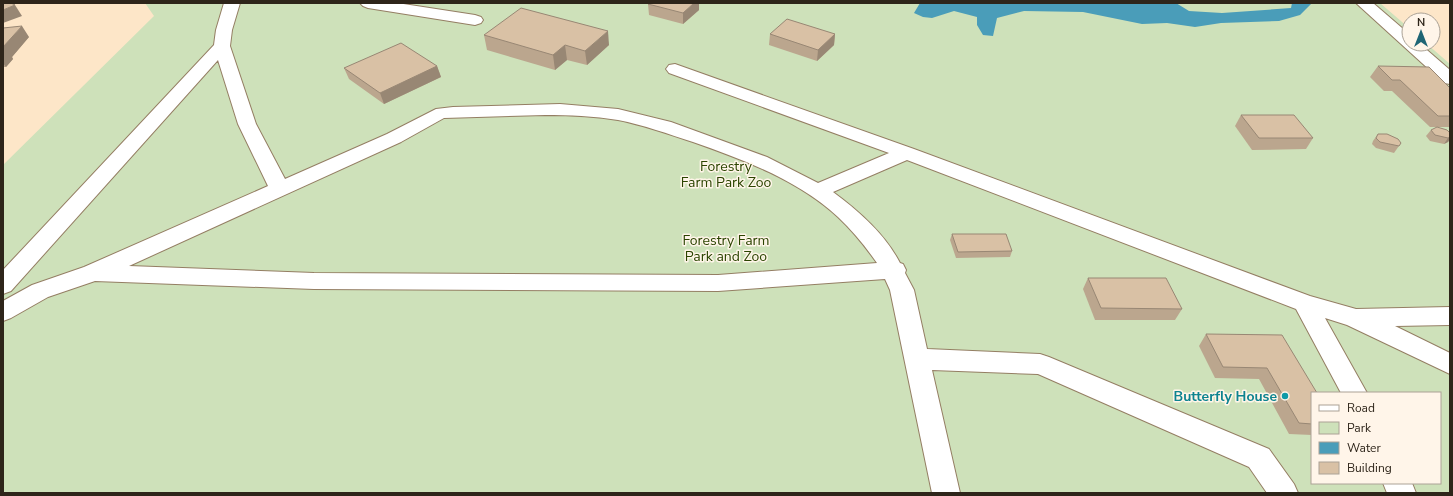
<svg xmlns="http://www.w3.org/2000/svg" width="1453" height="496" viewBox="0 0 1453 496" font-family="'Nunito Sans',sans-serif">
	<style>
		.green { fill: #cee1ba; fill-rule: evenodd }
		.water { fill: #4a9db9 }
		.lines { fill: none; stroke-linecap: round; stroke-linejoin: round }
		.minor-casing { stroke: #947e63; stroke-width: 2 }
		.minor { fill: #fff; fill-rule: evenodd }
		.wall { fill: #bba68e }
		.shaded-wall { fill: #988774 }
		.building { fill: #d9c1a5; stroke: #988774 }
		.culture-dot { fill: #0f9aa8; stroke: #fff5e9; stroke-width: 1.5 }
		.labels { text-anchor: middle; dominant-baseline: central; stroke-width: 3; stroke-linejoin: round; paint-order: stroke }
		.park-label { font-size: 14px; fill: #2b4400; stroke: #fff5e9 }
		.culture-label { font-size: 14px; font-weight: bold; fill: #0d838f; stroke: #fff5e9; text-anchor: end }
	</style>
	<rect width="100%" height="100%" fill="#fde6c8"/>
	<path class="green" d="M145 3H1380L1409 28V44H1427L1450 64V493H3V165L154 16ZM1312 393H1440V483H1312Z"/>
	<path class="water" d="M920 3H1176L1189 11 1222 13 1291 8 1292 3H1312L1300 15 1279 21 1221 23 1195 27 1167 23 1142 24 1083 12 1024 11 997 18 993 36 983 35 977 25V17L954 11 932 18 923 17 914 13Z"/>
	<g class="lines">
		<defs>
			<g id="minor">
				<path d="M224 3H240L232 30 230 46 256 124 285 179 387 134 436 109 453 107 560 104 618 109 671 122 767 157 818 183 889 153 669 73 666 69 669 65 675 64 914 149 1310 296 1356 309 1450 307V325L1395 326 1450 353V374L1347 325 1325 318 1367 393H1341L1296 309 907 160 833 192C859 211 885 234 900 263L903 264 906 270 905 273 914 290 927 349 1040 354 1049 357 1269 449 1294 484 1298 493H1267L1249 467 1038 374 932 370 960 493H932L890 290 885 279 718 291 314 289 95 281 48 297 11 318 3 321V301L32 285 84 267 268 186 238 124 218 60 11 291 3 294V270L214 45 216 30ZM545 115C569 115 594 116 618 120 644 125 668 134 693 142 744 160 798 180 838 217 853 231 865 246 877 263L718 275 314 273 129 266 401 142 444 118Z"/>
				<path d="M360 3H397L475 15 481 17 483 20 481 23 475 25 368 8 363 6Z"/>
				<path d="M1356 3H1373L1409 34V44H1420L1450 70V84L1444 83Z"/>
				<path d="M1383 483H1412L1416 493H1387Z"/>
			</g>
		</defs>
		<use href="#minor" class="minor-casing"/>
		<use href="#minor" class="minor"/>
	</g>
	<g class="wall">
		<path d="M648 4 699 10 683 24 649 15Z"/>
		<path d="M3 28 29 37 12 57 13 59 6 67H3Z"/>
		<path d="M770 34H835L834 45 817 61 769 45Z"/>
		<path d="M484 35 609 45 587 65 567 60 555 70 487 50Z"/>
		<path d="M437 66 441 77 384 104 349 79 344 68Z"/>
		<path d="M1378 66 1450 88V127H1430L1392 91H1384L1370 77Z"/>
		<path d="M1241 115 1313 138 1306 149 1252 150 1235 126Z"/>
		<path d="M1431 130 1450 133V139L1448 142 1444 144 1430 141 1426 136Z"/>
		<path d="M1378 134 1401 143 1394 153 1376 148 1372 144 1373 141Z"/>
		<path d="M952 234 1012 251 1010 257 956 258 950 240Z"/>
		<path d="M1088 278 1182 309 1175 320H1095L1083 289Z"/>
		<path d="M1206 334 1317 393H1312V435L1289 434 1259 379 1215 378 1199 346Z"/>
	</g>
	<g class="shaded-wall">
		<path d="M694 3H699V10L683 24V13Z"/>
		<path d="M15 5 22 16 3 23V10Z"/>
		<path d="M22 26 29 37 12 57 13 59 6 67 3 63V47Z"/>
		<path d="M608 31 609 45 587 65 585 51Z"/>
		<path d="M835 34 834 45 817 61 818 50Z"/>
		<path d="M565 45 567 60 555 70 553 55Z"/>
		<path d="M437 66 441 77 384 104 380 93Z"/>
		<path d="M1450 137V139L1448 142 1444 144 1448 138Z"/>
	</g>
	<g class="building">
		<path d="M3 3H11L15 5 3 10Z"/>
		<path d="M650 3H694L683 13 648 4Z"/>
		<path d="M521 8 608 31 585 51 565 45 553 55 484 35Z"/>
		<path d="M787 19 835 34 818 50 770 34Z"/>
		<path d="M22 26 3 47V28Z"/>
		<path d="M401 43 437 66 380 93 344 68Z"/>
		<path d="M1378 66 1429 67 1450 88V116H1438L1400 80H1392Z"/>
		<path d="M1241 115H1294L1313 138H1259Z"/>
		<path d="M1437 127 1447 130 1450 133V137L1448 138 1435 135 1431 130Z"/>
		<path d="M1378 134H1387L1398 139 1401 143 1399 146 1380 142 1376 138Z"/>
		<path d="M952 234H1006L1012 251 958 252Z"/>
		<path d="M1088 278H1166L1182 309 1101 308Z"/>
		<path d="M1206 334 1282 335 1317 393H1312V424L1299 423 1267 368 1223 367Z"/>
	</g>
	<circle class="culture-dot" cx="1285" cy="396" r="4"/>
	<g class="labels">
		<g class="park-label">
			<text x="726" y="166">Forestry<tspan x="726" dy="16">Farm Park Zoo</tspan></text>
			<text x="726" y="240">Forestry Farm<tspan x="726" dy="16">Park and Zoo</tspan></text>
		</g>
		<g class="culture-label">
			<text x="1277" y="396">Butterfly House</text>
		</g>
	</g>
	<rect width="1453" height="496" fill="none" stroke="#2e251a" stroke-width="8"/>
	<rect x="1311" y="392" width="130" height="92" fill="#fff5e9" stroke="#aba296"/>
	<rect x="1319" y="405" width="20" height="6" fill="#ffffff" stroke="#aba296"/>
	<text x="1347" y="412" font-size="12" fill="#2e251a">Road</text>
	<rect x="1319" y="422" width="20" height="12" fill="#cee1ba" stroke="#aba296"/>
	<text x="1347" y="432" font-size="12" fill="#2e251a">Park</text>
	<rect x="1319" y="442" width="20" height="12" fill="#4a9db9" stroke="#aba296"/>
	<text x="1347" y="452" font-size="12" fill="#2e251a">Water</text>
	<rect x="1319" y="462" width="20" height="12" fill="#d9c1a5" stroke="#aba296"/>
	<text x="1347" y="472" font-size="12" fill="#2e251a">Building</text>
	<g transform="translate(1421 32)"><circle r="19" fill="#fff5e9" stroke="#aba296"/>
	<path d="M0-3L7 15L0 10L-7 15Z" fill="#1f6575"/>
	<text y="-6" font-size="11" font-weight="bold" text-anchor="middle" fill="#2e251a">N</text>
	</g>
</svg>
